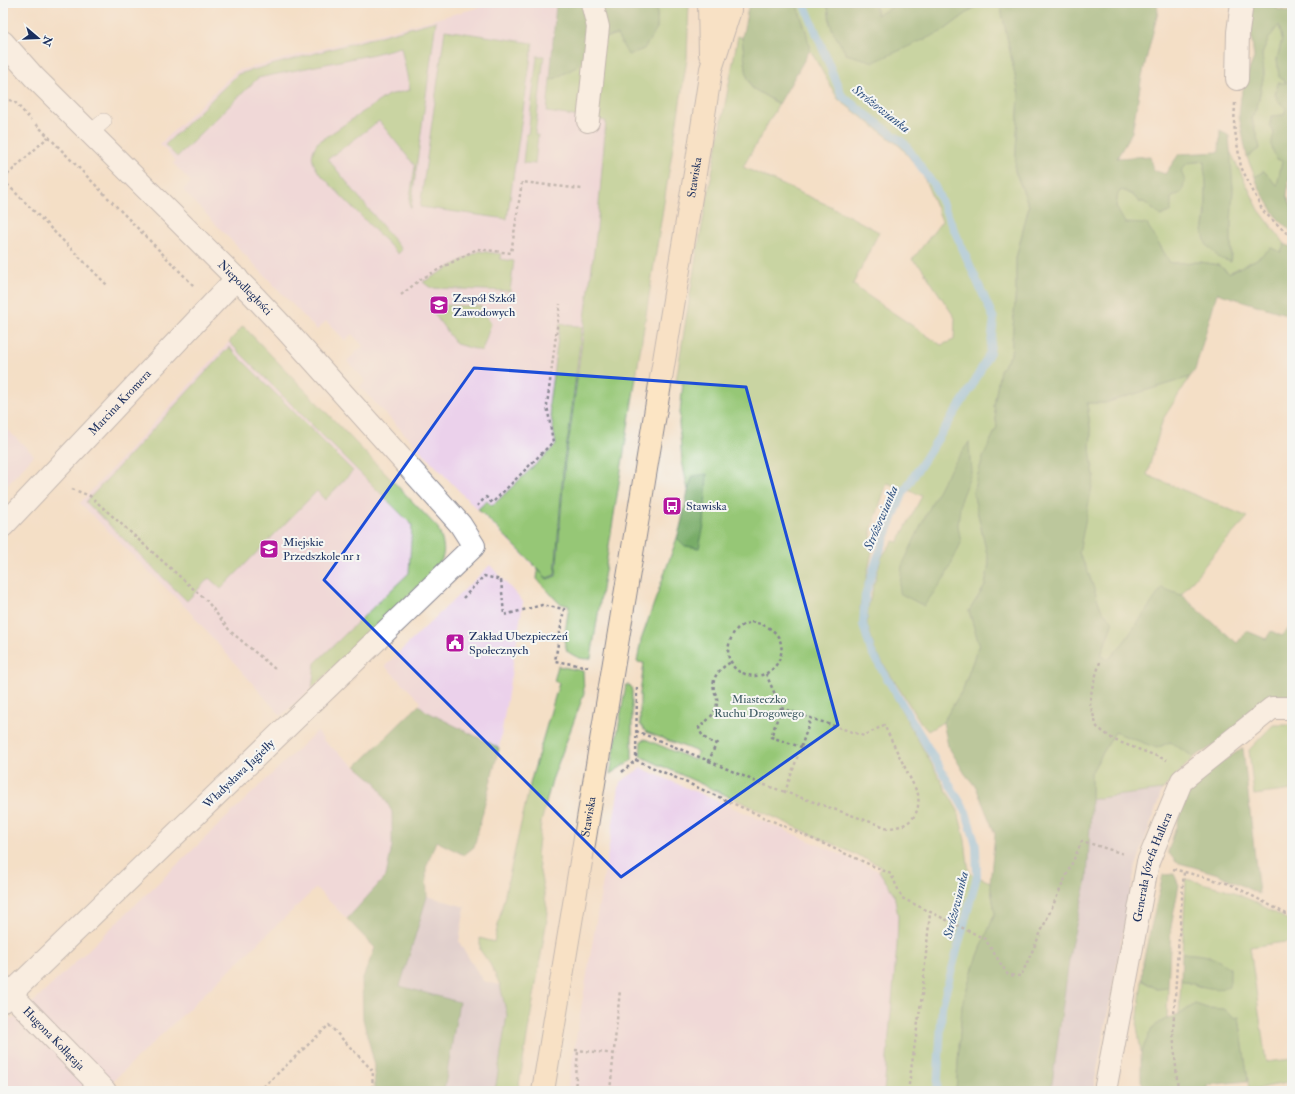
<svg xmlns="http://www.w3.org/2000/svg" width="1295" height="1094" viewBox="0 0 1295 1094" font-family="'IM FELL Double Pica',serif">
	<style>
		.built { fill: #ebd1eb }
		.industrial { fill: #cbbfd5 }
		.green { fill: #96c776; stroke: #587b6a }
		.forest { fill: #78ac67; stroke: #4a6e62 }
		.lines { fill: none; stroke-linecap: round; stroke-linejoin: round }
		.stream { stroke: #78bfef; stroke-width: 8 }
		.service-casing { stroke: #888792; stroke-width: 16 }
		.minor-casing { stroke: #888792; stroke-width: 24 }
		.tertiary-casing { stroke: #888792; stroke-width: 24 }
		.secondary-casing { stroke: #888792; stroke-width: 24 }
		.path { stroke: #888792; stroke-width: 2.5; stroke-dasharray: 3 3; stroke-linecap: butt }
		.service { stroke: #fff; stroke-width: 15 }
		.minor { stroke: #fff; stroke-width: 22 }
		.tertiary { stroke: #fff; stroke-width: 22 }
		.secondary { stroke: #fce5c4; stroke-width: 22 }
		.marked { fill: none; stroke: #1d4ed8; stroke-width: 3; stroke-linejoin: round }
		.labels { text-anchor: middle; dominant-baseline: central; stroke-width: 4; stroke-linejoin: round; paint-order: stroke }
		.street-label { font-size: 12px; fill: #1b2f5e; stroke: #f6f6f2 }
		.poi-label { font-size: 12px; fill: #1b2f5e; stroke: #f6f6f2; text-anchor: start }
		.park-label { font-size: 12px; fill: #405d65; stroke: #f6f6f2 }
		.water-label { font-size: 13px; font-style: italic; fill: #325382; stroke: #f6f6f2 }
	</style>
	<rect width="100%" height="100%" fill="#f6f6f2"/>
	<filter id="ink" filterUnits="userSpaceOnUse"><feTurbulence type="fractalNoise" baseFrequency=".025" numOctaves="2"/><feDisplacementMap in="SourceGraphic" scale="8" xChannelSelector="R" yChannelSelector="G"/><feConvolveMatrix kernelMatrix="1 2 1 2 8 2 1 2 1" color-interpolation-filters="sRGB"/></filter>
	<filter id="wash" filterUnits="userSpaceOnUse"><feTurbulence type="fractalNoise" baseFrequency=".012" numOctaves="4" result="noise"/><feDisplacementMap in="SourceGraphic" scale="16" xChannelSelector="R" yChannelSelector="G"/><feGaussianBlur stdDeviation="0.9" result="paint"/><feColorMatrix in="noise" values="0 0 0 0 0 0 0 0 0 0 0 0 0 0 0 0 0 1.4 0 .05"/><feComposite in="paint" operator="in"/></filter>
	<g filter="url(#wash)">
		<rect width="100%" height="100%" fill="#f4dfc6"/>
		<g class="built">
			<path d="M496 3H556L547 112 606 121 597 228 570 432 565 460 556 576 547 579 465 497 360 387 366 381 347 361 363 346 352 334 345 340 326 321 317 330 183 190 191 182 173 163 176 161 160 144 236 71Z"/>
			<path d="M229 342 412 525 409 573 315 663 312 688 281 716 189 611 80 503Z"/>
			<path d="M3 426 34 455 3 489Z"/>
			<path d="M490 565 523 602 499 748 426 711 419 705 421 702 385 666Z"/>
			<path d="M317 731 325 742 376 783 392 812V846L386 876 347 919 316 888 102 1091H3V1023L9 1018H17Z"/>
			<path d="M641 768 879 871 894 894 898 916 897 945 884 1091H567L620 782Z"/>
		</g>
		<g class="industrial">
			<path d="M1162 790 1135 869 1093 1091H1051L1061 1022 1071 946 1087 880 1091 799Z"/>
			<path d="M427 896 465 907 459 942 483 981 500 985 507 1015 495 1091H444L459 1002 400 986Z"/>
		</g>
		<g class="green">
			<path d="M657 3H689L687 59 591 658C583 661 574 656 567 651L564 640 569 606 559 603 537 579 538 570 547 579 556 576 565 460 570 432 597 228 606 121 547 112 550 80 556 78 607 37 657 28Z"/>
			<path d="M796 3H824L828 7 830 24 846 54 943 31 975 7 978 3H1000L1019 95 1015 171 1029 206 1016 258V288L1011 355 1000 370 994 405 997 427 983 457 973 492 989 563 985 586 969 611 979 644 963 689 943 722 928 731 921 723 875 651 867 624 868 607 881 558 893 541 898 542 922 496C911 490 899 488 887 483L871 531 872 552 860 607 863 636 869 652 958 811 965 840 969 873 990 882 995 913 972 971 962 1005 956 1091H884L897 945 898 916 894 894 879 871 881 866 640 756 641 741 645 739 694 760 698 752 646 732 640 724V693L644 663 637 662 641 640 677 538 685 546 693 476 688 490 682 461 679 423 683 383 676 381 697 252 738 36 742 38 747 76 752 88 779 104 743 167 830 206 879 232 853 284 861 291 941 345 954 340 955 318 921 267 912 260 942 221 922 173 901 147 838 99 810 50 806 31Z"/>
			<path d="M875 3H901L877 15Z"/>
			<path d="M436 21 411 208 409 203 415 166 379 121 328 159 402 250 398 254 319 173C311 160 310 156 317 143L388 95 410 90 401 47 374 54 258 78 177 157 165 145 238 74Z"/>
			<path d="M1279 24 1282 39 1277 59 1279 77 1288 84 1279 102 1286 109 1284 115 1271 116 1270 125 1274 133 1283 161 1277 186 1264 171 1255 177 1247 157 1260 148 1252 119 1258 103 1264 74 1262 54 1269 38Z"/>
			<path d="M445 30 533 43 507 219 420 207Z"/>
			<path d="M537 56H544L535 135H538L535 164 523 163 526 134H528Z"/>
			<path d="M1229 149 1259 210 1285 244 1281 252 1271 248 1257 259 1229 273 1218 265 1201 262 1170 263 1160 245 1125 224 1116 207 1118 193 1122 190 1133 195 1139 202H1144L1161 216 1171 198 1182 192 1181 171 1187 163 1205 161C1203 169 1206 175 1206 183 1206 199 1206 216 1203 232L1231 262V224L1233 188Z"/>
			<path d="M479 251 501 254 500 259 514 261 510 291 431 288 428 286 423 282Z"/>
			<path d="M438 305 481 306 491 324 482 351 456 344 432 311Z"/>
			<path d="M560 323 582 327 569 432 564 459 555 575 547 578 478 509 487 501 492 506 556 445 549 404Z"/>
			<path d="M243 326 438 528C444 546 448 554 435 570L312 688 315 663 409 573 412 525 229 342Z"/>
			<path d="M229 347 353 471 325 500 317 491 221 589 209 578 187 601 86 502Z"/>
			<path d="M1190 377 1163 419 1147 475 1248 517 1214 554 1181 595 1162 589 1124 642 1108 661 1101 655 1113 621 1101 609 1088 572 1079 553 1084 524 1090 448 1091 434 1087 403H1105Z"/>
			<path d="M558 666 583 671 584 694 552 780 541 823 537 856 548 913 518 1091H495L507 1015 500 985 490 964 480 950V938L494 942 531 780 559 683 554 681Z"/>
			<path d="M626 685H629L631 687 632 691V760L610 774Z"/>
			<path d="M1273 725H1292V790L1254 795 1249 750Z"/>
			<path d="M1115 732 1157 748 1170 742 1194 757 1162 790 1091 799V773Z"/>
			<path d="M1186 879 1225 889 1253 901 1292 922V941L1250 947 1266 1062 1292 1059V1091H1288L1287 1083 1249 1090 1239 1017 1235 1018 1224 1009 1207 1008 1195 1004 1179 1015 1181 980 1201 987 1210 956 1182 953Z"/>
			<path d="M1142 980 1157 989 1168 988 1167 1018 1152 1028 1141 1053 1137 1026Z"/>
		</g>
		<g class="forest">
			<path d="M556 3H657V28L644 49 628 55 617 35 607 37 578 66 556 78 550 80Z"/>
			<path d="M749 3H796L806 31 810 50 779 104 752 88 747 76 742 38Z"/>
			<path d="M824 3H875L877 15 901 3H978L975 7 943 31 874 62 846 54C842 46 836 38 832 29 828 19 832 11 824 3Z"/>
			<path d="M1000 3H1157L1158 12 1142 76 1132 132 1117 158 1150 156 1153 170 1165 174 1179 154 1219 152 1220 130 1229 136 1233 188 1231 224V262L1219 258 1206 244 1203 232 1206 216V181L1204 168 1205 161 1187 163 1181 171 1185 181 1182 192 1171 198V211L1161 216 1144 202H1139L1133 195 1122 190 1118 193 1116 207 1125 223 1147 224 1170 263 1201 262 1218 265 1229 273 1257 259 1271 248 1281 252 1285 244 1292 248V316L1217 293 1195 370 1190 377 1105 403H1087L1091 434 1090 448 1094 476 1079 553 1088 572 1101 609 1113 621 1101 655 1108 660 1124 642 1162 588 1181 595 1237 643 1247 631 1266 639 1271 631 1282 636 1292 625V701L1194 757 1170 742 1157 748 1115 732 1091 773V809L1087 880 1071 946 1051 1091H956L962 1005 972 971 995 913 990 882 995 834 976 787 965 774 948 746 943 722 963 689 979 644 969 611 985 586 989 563 973 492 983 457 997 427 994 405 1000 370 1011 355 1016 288V258L1029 206 1015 171 1019 95Z"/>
			<path d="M1250 3H1277V9L1292 12V153L1287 196 1292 207V232L1278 219 1259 188 1255 177 1264 171 1277 186 1282 161 1276 159 1271 145 1274 133 1270 125 1271 116 1284 115 1286 109 1279 102 1275 95 1278 83H1287L1279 77 1277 59 1282 39 1279 25 1269 38 1262 54 1264 74 1258 103 1252 119 1260 148 1247 157 1239 116 1241 97 1247 75 1254 58 1252 41Z"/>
			<path d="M969 442 971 473 961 498 958 525 961 543 945 577 924 606 899 593 902 566 924 519 945 477Z"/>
			<path d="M707 474 704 525 699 548 685 546 677 538C684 517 685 496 693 476Z"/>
			<path d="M419 705 426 711 499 748 474 847 464 855 436 841 426 868 427 897 400 986 459 1002 444 1091H374L375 1066 363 1019 362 980 375 948 347 919 386 876 392 846V812L376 783 356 766Z"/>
			<path d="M1243 748 1259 894 1218 874 1176 862 1168 852 1190 783Z"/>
			<path d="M1174 874 1179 885 1171 927 1168 988 1157 989 1142 980 1143 962 1163 875Z"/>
			<path d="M1182 953C1204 955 1212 954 1230 969V987C1213 992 1197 985 1181 980Z"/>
			<path d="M1195 1004 1207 1008 1224 1009 1235 1018 1239 1017 1248 1081 1207 1085 1208 1091H1147L1141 1081V1053L1152 1028 1167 1018 1179 1015Z"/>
		</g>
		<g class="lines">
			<path class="stream" d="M804 3 842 96 905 144 935 187 994 319 990 352 971 388 904 491 877 558 865 596 863 624 871 651 966 812 976 845 977 876 942 1006 937 1091"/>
		</g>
	</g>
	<g filter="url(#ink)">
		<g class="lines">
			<defs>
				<path id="service" d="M90 133 104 121"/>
				<g id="minor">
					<path id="s1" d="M3 42 34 77 254 296 286 330 460 524 474 546 3 1001"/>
					<path d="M1237 79 1238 32 1242 3"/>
					<path d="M588 121 598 27 592 3"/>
					<path id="s2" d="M3 526 237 278"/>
					<path id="s3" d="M1105 1091 1148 862 1182 780 1272 708H1292"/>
				</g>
				<g id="tertiary">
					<path id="s4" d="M3 986 105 1091"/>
				</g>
				<g id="secondary">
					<path d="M709 3 710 54"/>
					<path id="s5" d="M543 1091 696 167 711 69 730 10V3"/>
				</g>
			</defs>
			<use href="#service" class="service-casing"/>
			<use href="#minor" class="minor-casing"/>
			<use href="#tertiary" class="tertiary-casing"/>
			<use href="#secondary" class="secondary-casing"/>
			<g class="path">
				<path d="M3 99 14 101 31 120"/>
				<path d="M1235 103 1234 125 1241 167 1263 211 1292 238"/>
				<path d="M36 124 194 286"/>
				<path d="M3 179 48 137"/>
				<path d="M3 180 107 285"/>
				<path d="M401 295 421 279 477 249 511 253 522 182 582 189"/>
				<path d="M72 489 90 496 207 601 230 631 275 669"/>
				<path d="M477 506 486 497 492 503 553 442 547 405 560 304"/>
				<path d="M463 598 484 576 501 580 504 615 542 605 564 609 555 661 589 667"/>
				<path d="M751 622C803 629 780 687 745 674 739 672 737 671 733 666 732 663 730 660 729 658 726 650 731 634 737 629 740 626 746 624 751 622Z"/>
				<path d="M1100 662 1092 688 1090 704 1097 727 1114 740 1167 760"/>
				<path d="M766 674 781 708"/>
				<path d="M637 688 636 760 891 874 902 898 985 939 1008 975 1021 976 1082 841 1124 854"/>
				<path d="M781 708 864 736 884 725 918 794C921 816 909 827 888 828L785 792 801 747 771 737Z"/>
				<path d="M636 731 709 761 716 744C708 741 700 736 699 727 707 721 717 713 717 702 718 697 715 694 714 690 711 676 721 668 731 662"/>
				<path d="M716 744 721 741"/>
				<path d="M801 747 811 718"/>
				<path d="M709 761 759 783 785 792"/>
				<path d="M622 772 636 760"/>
				<path d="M1173 869 1230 884 1292 917"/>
				<path d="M575 1050 617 1054"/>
				<path d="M259 1091 329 1025 373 1071 372 1091"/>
				<path d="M575 1091 578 1051"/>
				<path d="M610 1091 620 990"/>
				<path d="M908 1091 922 995 930 913"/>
				<path d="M1178 1091 1173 1032 1177 963 1184 872"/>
				<path d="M1273 1091 1285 1089 1286 1091"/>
			</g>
			<use href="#service" class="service"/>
			<use href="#minor" class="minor"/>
			<use href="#tertiary" class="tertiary"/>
			<use href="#secondary" class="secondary"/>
		</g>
	</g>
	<path d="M0 0H1295V1094H0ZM474 368 746 387 838 725 621 877 324 580Z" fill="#f4dfc6" fill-opacity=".55" fill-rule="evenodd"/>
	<path class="marked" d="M474 368 746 387 838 725 621 877 324 580Z"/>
	<defs>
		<symbol id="school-square" viewBox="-11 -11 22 22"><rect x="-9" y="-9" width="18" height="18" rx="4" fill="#b5179e" stroke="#f6f6f2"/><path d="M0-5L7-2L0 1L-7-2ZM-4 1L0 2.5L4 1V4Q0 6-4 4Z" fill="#fff"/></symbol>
		<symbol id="bus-square" viewBox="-11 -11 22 22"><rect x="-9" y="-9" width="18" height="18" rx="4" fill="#b5179e" stroke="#f6f6f2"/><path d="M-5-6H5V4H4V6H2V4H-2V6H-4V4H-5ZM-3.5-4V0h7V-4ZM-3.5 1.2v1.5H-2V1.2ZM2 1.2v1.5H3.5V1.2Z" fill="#fff"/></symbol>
		<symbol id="civic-square" viewBox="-11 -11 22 22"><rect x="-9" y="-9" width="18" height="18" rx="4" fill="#b5179e" stroke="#f6f6f2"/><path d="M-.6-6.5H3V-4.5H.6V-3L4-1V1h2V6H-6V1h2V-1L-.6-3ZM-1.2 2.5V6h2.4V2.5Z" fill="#fff"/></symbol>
	</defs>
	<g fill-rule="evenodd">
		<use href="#school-square" x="428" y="294" width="22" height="22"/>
		<use href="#bus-square" x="661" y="495" width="22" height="22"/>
		<use href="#school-square" x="258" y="538" width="22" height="22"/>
		<use href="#civic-square" x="444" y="632" width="22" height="22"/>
	</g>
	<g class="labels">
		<g class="street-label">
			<text stroke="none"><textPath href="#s5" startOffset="926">Stawiska</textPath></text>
			<text stroke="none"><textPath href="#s1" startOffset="345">Niepodległości</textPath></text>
			<text stroke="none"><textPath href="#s2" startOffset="170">Marcina Kromera</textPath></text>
			<text transform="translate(239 774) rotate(-44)">Władysława Jagiełły</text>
			<text stroke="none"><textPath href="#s5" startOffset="278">Stawiska</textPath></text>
			<text stroke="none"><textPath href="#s3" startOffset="229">Generała Józefa Hallera</textPath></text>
			<text stroke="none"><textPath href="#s4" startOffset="73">Hugona Kołłątaja</textPath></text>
		</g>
		<g class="poi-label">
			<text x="453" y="298">Zespół Szkół<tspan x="453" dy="14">Zawodowych</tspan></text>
			<text x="686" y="506">Stawiska</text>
			<text x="283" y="542">Miejskie<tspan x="283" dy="14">Przedszkole nr 1</tspan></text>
			<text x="469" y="636">Zakład Ubezpieczeń<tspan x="469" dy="14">Społecznych</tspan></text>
		</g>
		<g class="park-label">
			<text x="759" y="699">Miasteczko<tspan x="759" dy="14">Ruchu Drogowego</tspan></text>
		</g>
		<g class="water-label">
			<text transform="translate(881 109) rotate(38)">Stróżowianka</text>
			<text transform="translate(881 518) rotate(-67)">Stróżowianka</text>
			<text transform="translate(956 905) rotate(-76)">Stróżowianka</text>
		</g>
	</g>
	<rect width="1295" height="1094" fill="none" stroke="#f6f6f2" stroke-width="16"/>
	<g transform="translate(38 38) rotate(109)" stroke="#f6f6f2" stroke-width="3" paint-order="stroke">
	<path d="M0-3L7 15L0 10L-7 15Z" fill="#1b2f5e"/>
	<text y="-6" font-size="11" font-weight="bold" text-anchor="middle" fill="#1b2f5e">N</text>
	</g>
</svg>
